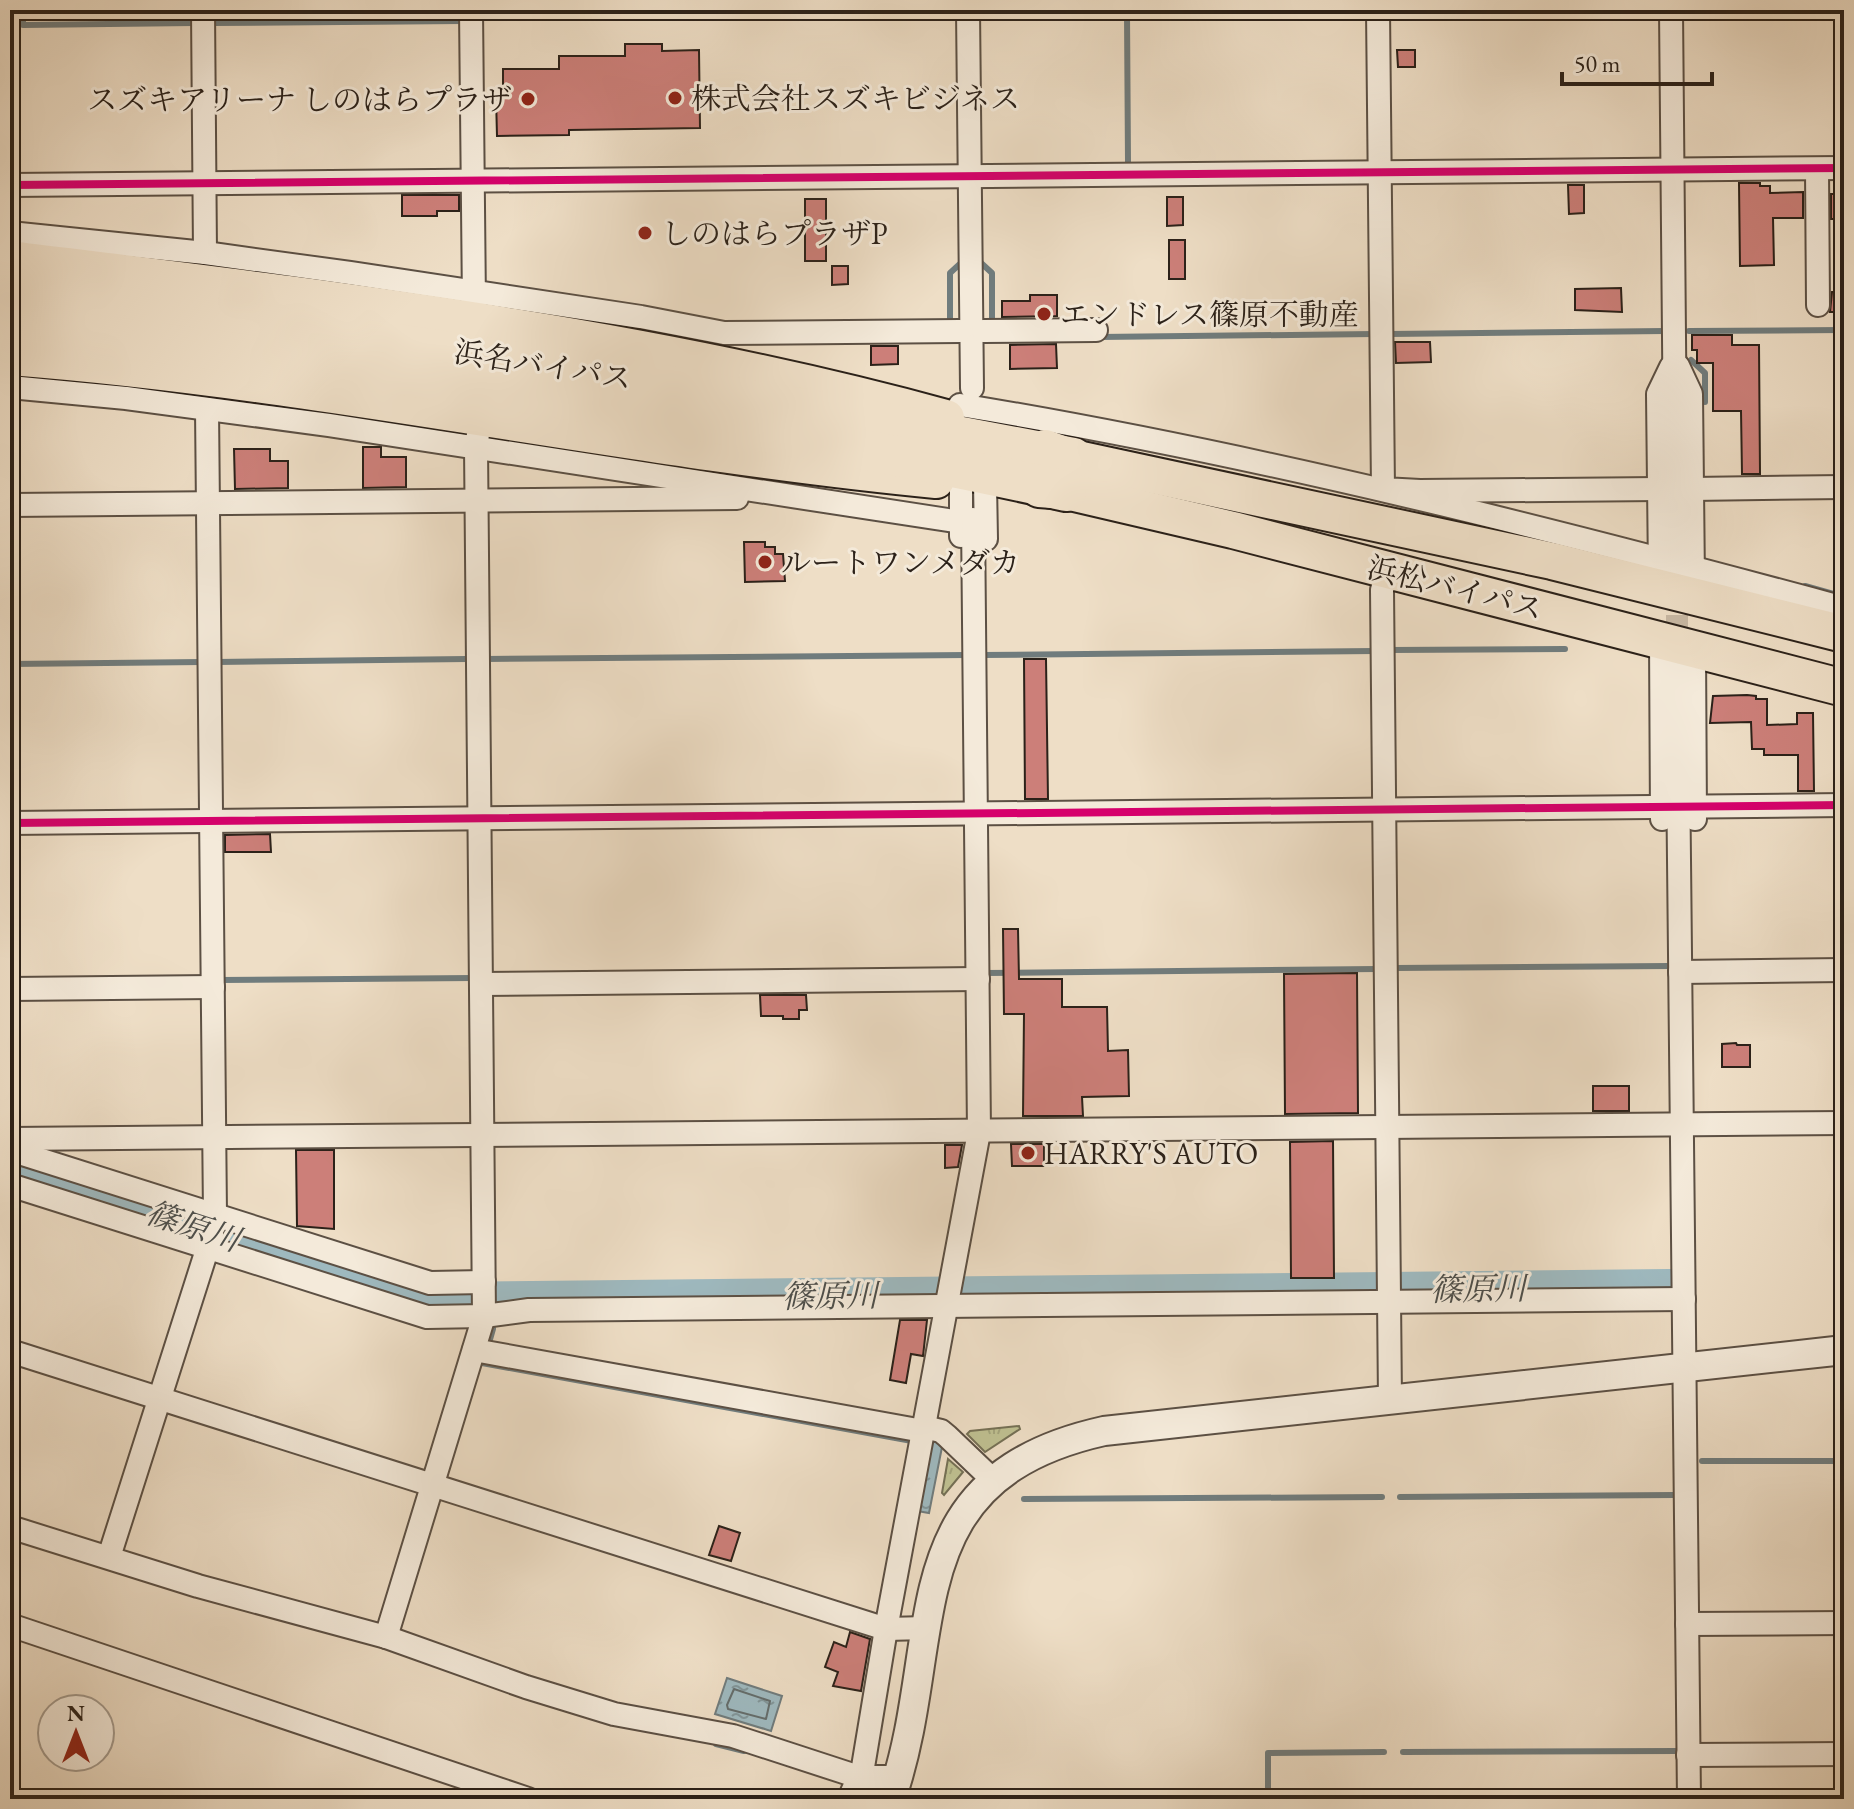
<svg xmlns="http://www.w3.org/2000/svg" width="1854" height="1809" viewBox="0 0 1854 1809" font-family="'EB Garamond','Noto Serif JP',serif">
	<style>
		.grass { fill: url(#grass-tufts); stroke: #757055; stroke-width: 2 }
		.water { fill: url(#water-ripples); stroke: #707c7d; stroke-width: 2 }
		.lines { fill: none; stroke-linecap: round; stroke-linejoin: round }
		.shore { stroke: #646d6c; stroke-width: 2 }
		.stream { stroke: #707c7d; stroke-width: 6 }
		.river { stroke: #9eb9bf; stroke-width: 36 }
		.building { fill: #cc7f79; stroke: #2b2119; stroke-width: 2 }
		.minor-tunnel { stroke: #c7b8a3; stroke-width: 22; stroke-dasharray: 22 11; stroke-linecap: butt }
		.minor-casing { stroke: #5c5044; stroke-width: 26 }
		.tertiary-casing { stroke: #5c5044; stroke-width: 32 }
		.trunk-casing { stroke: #2b2119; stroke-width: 40 }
		.motorway-casing { stroke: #2b2119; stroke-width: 44 }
		.minor { stroke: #f4eada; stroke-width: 22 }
		.tertiary { stroke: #f4eada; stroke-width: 28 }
		.trunk { stroke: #eedec6; stroke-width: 36 }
		.motorway { stroke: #eedec6; stroke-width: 40 }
		.cycleway-casing { stroke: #f4eada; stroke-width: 13 }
		.cycleway { stroke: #d6006c; stroke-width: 8 }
		.poi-dot { fill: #8f2418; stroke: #f4eada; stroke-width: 3 }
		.labels { text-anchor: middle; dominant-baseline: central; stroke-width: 6; stroke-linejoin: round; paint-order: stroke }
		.poi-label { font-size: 30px; fill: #2b2119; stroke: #f4eada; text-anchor: start }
		.street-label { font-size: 30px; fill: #2b2119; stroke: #f4eada }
		.water-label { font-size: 32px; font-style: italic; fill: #4e4f4b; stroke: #f4eada }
	</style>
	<defs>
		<pattern id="grass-tufts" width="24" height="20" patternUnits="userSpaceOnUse" patternTransform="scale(2)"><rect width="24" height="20" fill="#bfc091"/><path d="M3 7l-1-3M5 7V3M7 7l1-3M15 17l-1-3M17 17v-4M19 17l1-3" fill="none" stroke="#a4a57c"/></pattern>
		<pattern id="water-ripples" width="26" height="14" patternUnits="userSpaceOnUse" patternTransform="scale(2)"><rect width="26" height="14" fill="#9eb9bf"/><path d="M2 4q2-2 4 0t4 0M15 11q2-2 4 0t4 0" fill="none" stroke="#81969a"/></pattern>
	</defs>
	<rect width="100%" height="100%" fill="#eedec6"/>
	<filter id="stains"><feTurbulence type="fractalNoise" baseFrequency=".0025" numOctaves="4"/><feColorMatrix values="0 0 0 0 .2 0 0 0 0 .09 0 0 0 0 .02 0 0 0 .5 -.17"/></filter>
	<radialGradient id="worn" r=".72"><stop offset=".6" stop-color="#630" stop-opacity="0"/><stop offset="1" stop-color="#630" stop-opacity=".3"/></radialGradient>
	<g class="grass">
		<path d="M1019 1426 1020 1429 985 1452 967 1434 970 1431Z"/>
		<path d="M948 1459 963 1472 944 1495 942 1493Z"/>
	</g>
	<g class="water">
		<path d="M931 1440 943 1442 929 1513 917 1511Z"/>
		<path d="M727 1678 782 1696 771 1731 715 1714Z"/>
	</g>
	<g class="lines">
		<path class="shore" d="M734 1689 770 1701 766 1719 728 1709 727 1705Z"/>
		<g class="stream">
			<path d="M23 10V25L194 23"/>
			<path d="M1387 12 1553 10"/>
			<path d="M212 23 462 21"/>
			<path d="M1128 162 1127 14 1369 12"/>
			<path d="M980 262 992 273V325"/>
			<path d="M950 322V273L962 262"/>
			<path d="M1689 331 1844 330"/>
			<path d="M1389 334 1665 331"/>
			<path d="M1099 337 1374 334"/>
			<path d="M1691 360 1705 373V402"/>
			<path d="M1805 586 1844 597"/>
			<path d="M1390 650 1565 649"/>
			<path d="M982 655 1375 651"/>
			<path d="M485 659 967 655"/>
			<path d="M217 662 467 659"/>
			<path d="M10 664 202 662"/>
			<path d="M1395 968 1670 966"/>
			<path d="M985 973 1377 969"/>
			<path d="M220 980 473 978"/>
			<path d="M489 1343 493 1329"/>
			<path d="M483 1361 482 1363 912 1441"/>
			<path d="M1702 1461H1844"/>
			<path d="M1400 1497 1675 1495"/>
			<path d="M1024 1499 1382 1497"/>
			<path d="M716 1744 744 1751"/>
			<path d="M1403 1752 1678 1751"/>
			<path d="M990 1795 1008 1798"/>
			<path d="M1017 1799H1018"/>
			<path d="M1268 1799V1753L1384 1752"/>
		</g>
		<path class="river" d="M10 1168 427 1300 1670 1287"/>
	</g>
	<g class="building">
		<path d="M625 44H662V51L699 50 700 128 569 130V135L497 136 496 97H503V69H559V56H625Z"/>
		<path d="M1397 50H1415V67H1398Z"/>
		<path d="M1739 183H1760V186H1770V193L1803 192V218H1773L1774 265 1740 266Z"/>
		<path d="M1568 185H1584V213L1569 214Z"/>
		<rect x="1831" y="194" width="13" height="25"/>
		<path d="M402 195H459V211H437V216H402Z"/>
		<path d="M1167 197H1183V225L1167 226Z"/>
		<rect x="805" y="199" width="21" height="62"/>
		<rect x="1169" y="240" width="16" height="39"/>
		<path d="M832 266H848V284L832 285Z"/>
		<path d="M1621 288 1622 312 1575 310V289Z"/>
		<path d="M1832 292H1844V312H1830Z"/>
		<path d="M1030 295H1057V316L1002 317V301H1030Z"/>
		<path d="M1692 335H1732V345H1759L1760 474H1742L1741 411H1713V363H1697V350H1692Z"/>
		<path d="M1395 342H1430L1431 362 1396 363Z"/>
		<path d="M1056 344 1057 368 1010 369V345Z"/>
		<path d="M871 346H898V364L871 365Z"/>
		<path d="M363 447H381V457H406V487L363 488Z"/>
		<path d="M234 449H270V461H288V488L235 489Z"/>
		<path d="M744 542H765V547H775V554H783L785 581 745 582Z"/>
		<path d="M1024 659H1046L1048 799H1025Z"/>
		<path d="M1747 695 1756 696V699H1767V725L1797 724V713H1813L1814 791H1798V755H1764V749H1752L1751 722 1710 723 1713 696Z"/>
		<path d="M270 834 271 852H225V835Z"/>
		<path d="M1003 929H1018L1019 979H1062V1007H1107L1108 1051 1128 1050 1129 1096 1082 1097 1083 1116H1023L1024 1014H1004Z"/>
		<path d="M1357 973 1358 1113 1285 1114 1284 974Z"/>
		<path d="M760 995H806L807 1010H799V1019H783V1016H761Z"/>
		<path d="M1736 1043 1737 1045H1750V1067H1722V1044Z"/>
		<rect x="1593" y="1086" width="36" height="25"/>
		<path d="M1333 1141 1334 1278H1291L1290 1142Z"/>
		<path d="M1011 1144H1044V1166H1012Z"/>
		<path d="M945 1145H962L958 1167 945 1168Z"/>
		<path d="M296 1150H334V1229L297 1226Z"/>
		<path d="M900 1320H927L923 1356 911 1354 906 1383 890 1380Z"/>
		<path d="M719 1526 740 1533 731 1561 709 1555Z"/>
		<path d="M850 1632 870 1639 861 1691 833 1686 838 1672 825 1667 834 1642 846 1647Z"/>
	</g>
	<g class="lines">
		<g class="minor-tunnel">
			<path d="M973 465V519"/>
			<path d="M1677 582V655"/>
		</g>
		<defs>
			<g id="minor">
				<path d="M203 10 205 253"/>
				<path d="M471 10 474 305"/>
				<path d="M968 10 972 388"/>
				<path d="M1378 10 1383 489 1420 491 1659 489"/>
				<path d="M1671 10 1676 555"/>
				<path d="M1817 169 1818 305"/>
				<path d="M10 185 1844 168"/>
				<path d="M10 233 205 253 350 273 641 317 724 333 960 331"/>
				<path d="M983 331 1096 330"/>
				<path d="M1678 366 1691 394 1693 581"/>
				<path d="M10 387 126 398 329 425 961 522"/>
				<path d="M960 405C1258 454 1552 529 1844 608"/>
				<path d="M207 409 215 1215"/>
				<path d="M961 482V536"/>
				<path d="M985 484 986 539"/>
				<path d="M1692 489 1844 487"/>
				<path d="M10 505 737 498 738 494"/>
				<path d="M1387 570 1382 590 1390 1399"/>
				<path d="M1660 574 1658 394 1671 367"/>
				<path d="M1661 641 1662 819"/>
				<path d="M1694 649 1695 819"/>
				<path d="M1677 672 1689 1799"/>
				<path d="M10 823 1844 805"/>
				<path d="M1680 972 1844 970"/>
				<path d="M481 984 978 979"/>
				<path d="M10 989 213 987"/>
				<path d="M10 1139 1844 1123"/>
				<path d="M10 1150 430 1283 484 1282"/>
				<path d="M10 1185 427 1317 484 1316 529 1310 1684 1299"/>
				<path d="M474 1350 923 1431"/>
				<path d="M10 1351 886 1629 927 1628"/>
				<path d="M924 1427 941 1431 947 1436 993 1480"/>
				<path d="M10 1527 198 1586 386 1637 526 1687 614 1714 733 1736 859 1777H899"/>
				<path d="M109 1557 212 1234"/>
				<path d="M1687 1624 1844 1623"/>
				<path d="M10 1625 528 1799"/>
				<path d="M386 1637 484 1316 476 446 481 417"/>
				<path d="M1688 1755 1844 1754"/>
				<path d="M849 1799 863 1767 886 1629 979 1132 973 519"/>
			</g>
			<path id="tertiary" d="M891 1799C947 1638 889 1479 1104 1431L1844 1350"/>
			<g id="trunk">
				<path d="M10 259C324 298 640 334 946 418"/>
				<path d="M10 357C321 381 626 450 936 480"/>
				<path d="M1045 448 1073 458 1552 561 1844 634"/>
				<path d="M1039 489 1066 491 1233 530 1844 688"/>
			</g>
			<g id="motorway">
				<path d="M10 292C367 336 721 390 1073 458"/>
				<path d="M10 324C363 368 718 414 1066 491"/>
			</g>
		</defs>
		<use href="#minor" class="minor-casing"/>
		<use href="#tertiary" class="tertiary-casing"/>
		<use href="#trunk" class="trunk-casing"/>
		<use href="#motorway" class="motorway-casing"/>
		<use href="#minor" class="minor"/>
		<use href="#tertiary" class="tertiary"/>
		<use href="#trunk" class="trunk"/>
		<use href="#motorway" class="motorway"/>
		<defs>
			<g id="cycleway">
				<path d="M10 185 1844 168"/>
				<path d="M10 823 1844 805"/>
			</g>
		</defs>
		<use href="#cycleway" class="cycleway-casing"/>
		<use href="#cycleway" class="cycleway"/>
	</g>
	<g class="poi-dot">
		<circle cx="675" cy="98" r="8"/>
		<circle cx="528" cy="99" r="8"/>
		<circle cx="645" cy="233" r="8"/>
		<circle cx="1044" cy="314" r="8"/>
		<circle cx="765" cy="562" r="8"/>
		<circle cx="1028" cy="1153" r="8"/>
	</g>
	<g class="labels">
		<g class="poi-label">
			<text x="691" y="98">株式会社スズキビジネス</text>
			<text x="512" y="99" text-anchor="end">スズキアリーナ しのはらプラザ</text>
			<text x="661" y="233">しのはらプラザP</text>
			<text x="1060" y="314">エンドレス篠原不動産</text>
			<text x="781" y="562">ルートワンメダカ</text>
			<text x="1044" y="1153">HARRY'S AUTO</text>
		</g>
		<g class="street-label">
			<text transform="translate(543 365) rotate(9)">浜名バイパス</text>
			<text transform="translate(1455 588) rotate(14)">浜松バイパス</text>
		</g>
		<g class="water-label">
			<text transform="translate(193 1226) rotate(18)">篠原川</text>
			<text transform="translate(1478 1289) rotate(-1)">篠原川</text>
			<text transform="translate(830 1296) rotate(-1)">篠原川</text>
		</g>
	</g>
	<rect width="1854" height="1809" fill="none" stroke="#eedec6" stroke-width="40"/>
	<rect x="12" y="12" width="1830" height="1785" fill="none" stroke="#2b2119" stroke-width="4"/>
	<rect x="20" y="20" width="1814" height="1769" fill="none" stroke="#2b2119" stroke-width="2"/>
	<g transform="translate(76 1733)"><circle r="38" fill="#f4eada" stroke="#a49a8d" stroke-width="2"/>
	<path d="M0-6L14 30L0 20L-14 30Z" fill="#8f2418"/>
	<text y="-12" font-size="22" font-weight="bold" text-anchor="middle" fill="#2b2119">N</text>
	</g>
	<path d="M1562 72v12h150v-12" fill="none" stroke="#2b2119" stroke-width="4"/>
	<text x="1574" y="72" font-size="24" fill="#2b2119" stroke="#f4eada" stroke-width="6" paint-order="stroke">50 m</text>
	<rect width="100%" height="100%" filter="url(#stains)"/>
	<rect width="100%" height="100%" fill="url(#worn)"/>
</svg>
